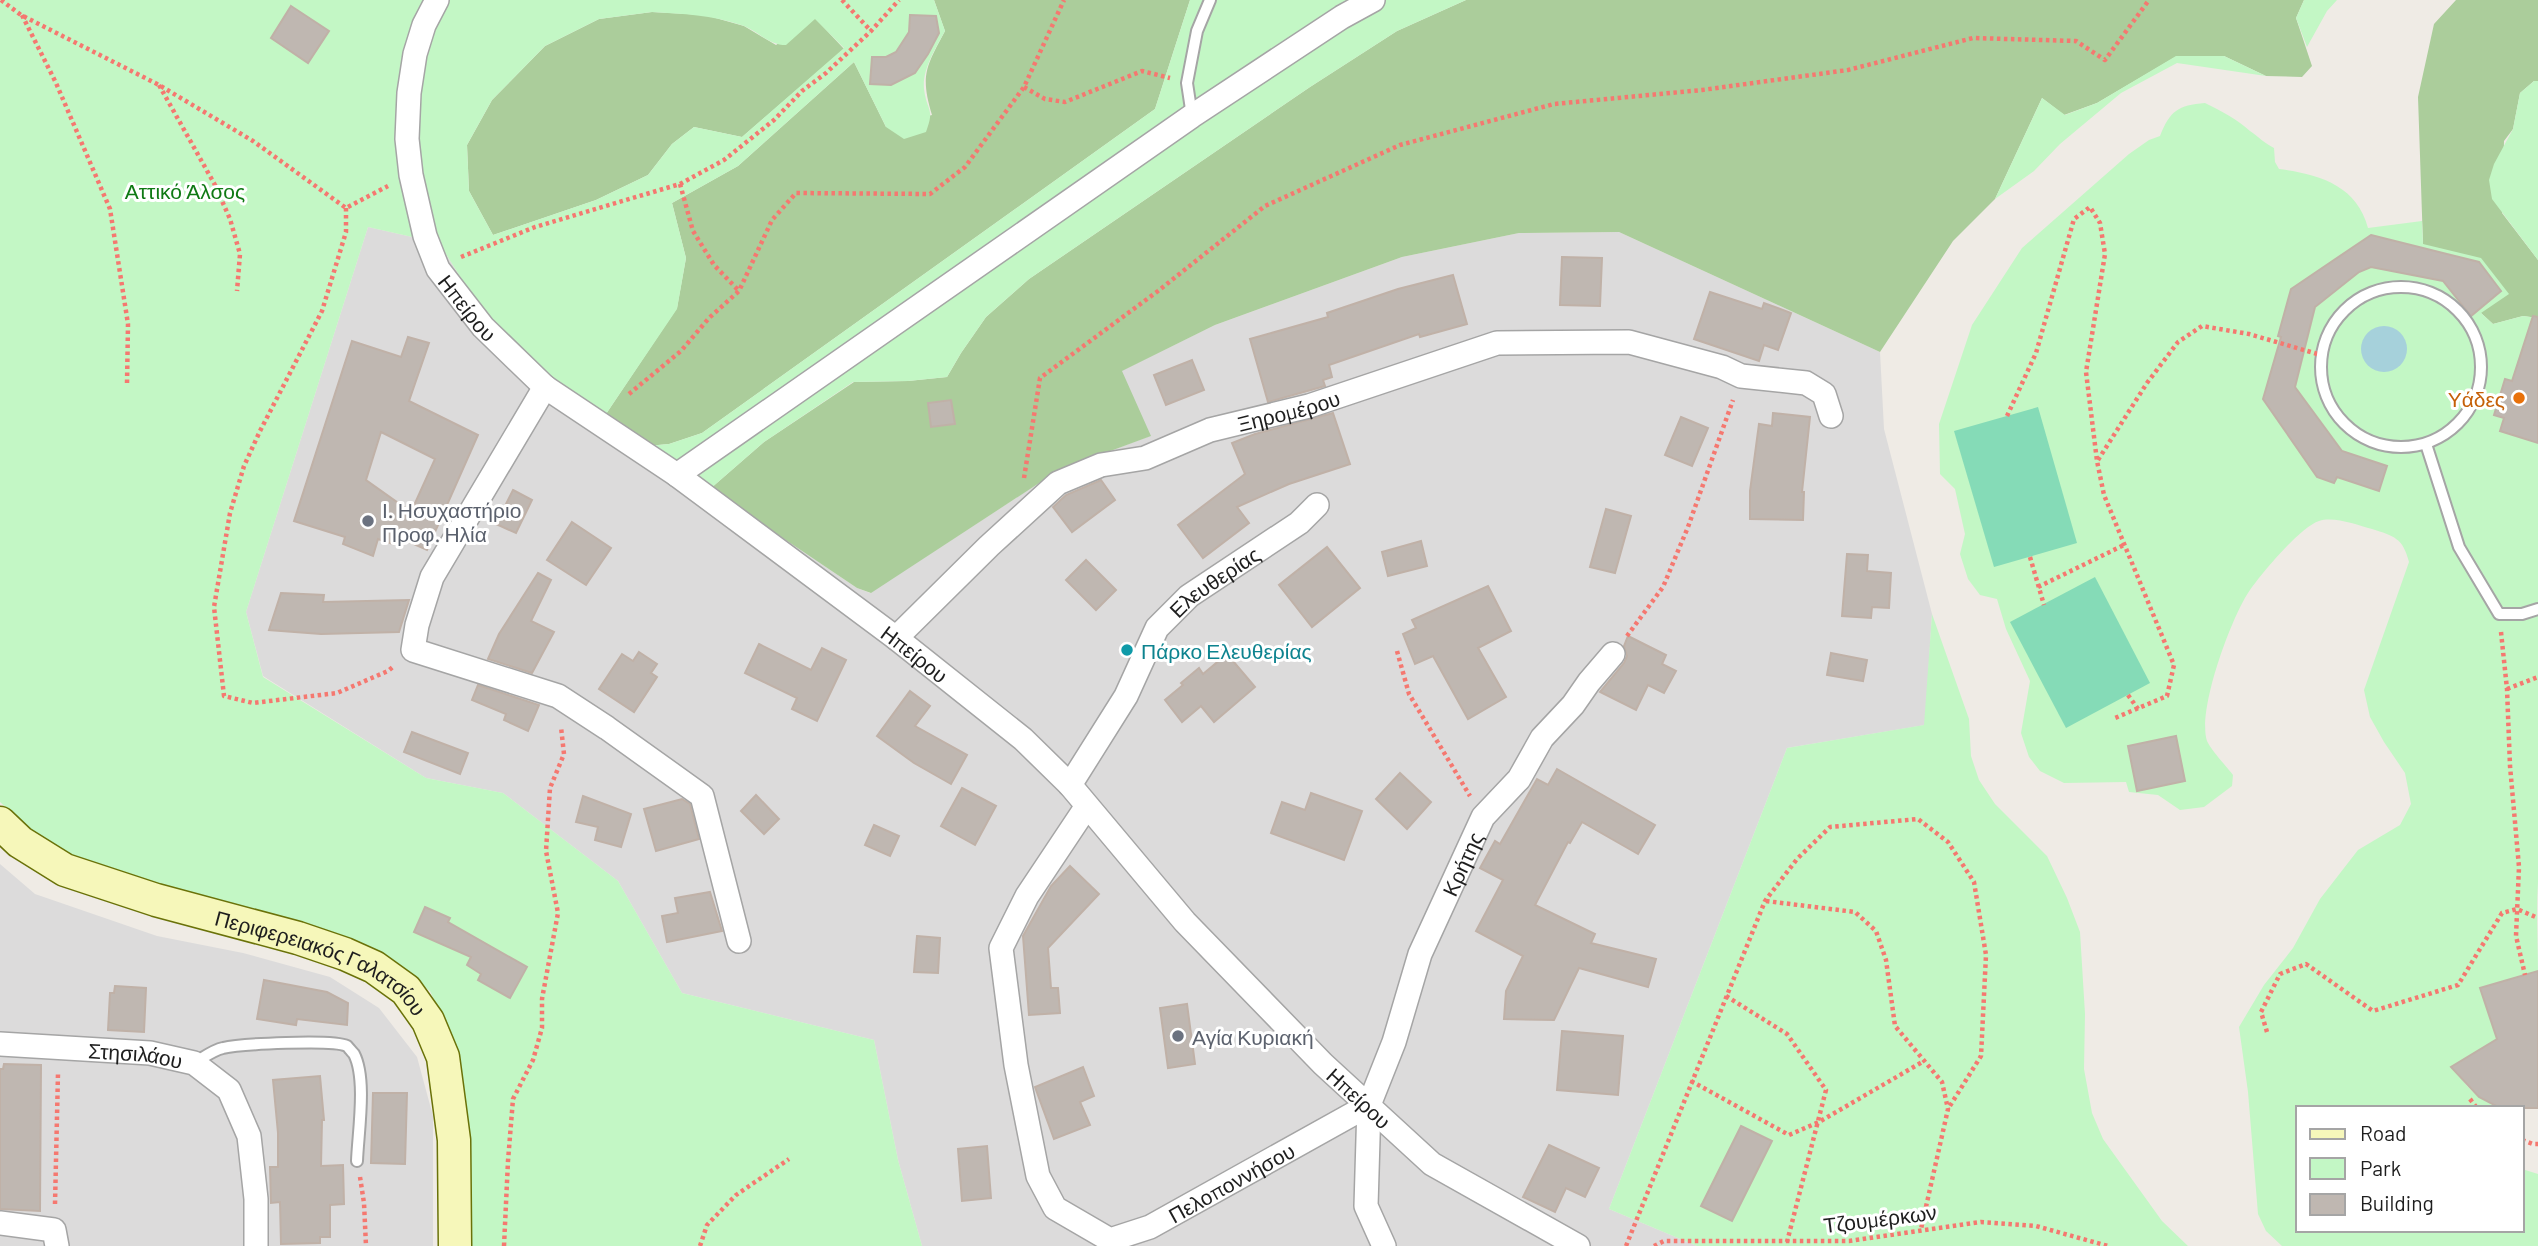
<svg xmlns="http://www.w3.org/2000/svg" width="2538" height="1246" viewBox="0 0 2538 1246" font-family="Barlow,sans-serif">
	<style>
		.residential { fill: #dcdbdb }
		.forest { fill: #abcd9b }
		.park { fill: #c3f7c5; fill-rule: evenodd }
		.pitch { fill: #85dbb7 }
		.water { fill: #a6d1db }
		.building { fill: #bfb7b1; stroke: #c0b1a7; stroke-width: 2; fill-rule: evenodd }
		.lines { fill: none; stroke-linecap: round; stroke-linejoin: round }
		.lane-casing { stroke: #a5a5a5; stroke-width: 14 }
		.street-casing { stroke: #a5a5a5; stroke-width: 26 }
		.secondary-casing { stroke: #6a7209; stroke-width: 35 }
		.path { stroke: #f57870; stroke-width: 4.5; stroke-dasharray: 3.5 3.5; stroke-linecap: butt }
		.lane { stroke: #fff; stroke-width: 10 }
		.street { stroke: #fff; stroke-width: 23 }
		.secondary { stroke: #f6f7ba; stroke-width: 32 }
		.food-dot { fill: #e8710a; stroke: #fff; stroke-width: 2.5 }
		.worship-dot { fill: #6b7280; stroke: #fff; stroke-width: 2.5 }
		.culture-dot { fill: #0f9aa8; stroke: #fff; stroke-width: 2.5 }
		.labels { text-anchor: middle; dominant-baseline: central; stroke-width: 6; stroke-linejoin: round; paint-order: stroke }
		.park-label { font-size: 21px; fill: #0f7914; stroke: #fff }
		.street-label { font-size: 21px; fill: #1e1e1e; stroke: #fff }
		.food-label { font-size: 21px; fill: #c56008; stroke: #fff; text-anchor: end }
		.worship-label { font-size: 21px; fill: #5b616d; stroke: #fff; text-anchor: start }
		.culture-label { font-size: 21px; fill: #0d838f; stroke: #fff; text-anchor: start }
	</style>
	<rect width="100%" height="100%" fill="#efebe5"/>
	<g class="residential">
		<path d="M368 227 439 243 486 318 551 381 857 588 870 593 1059 470 1150 436 1121 371 1215 325 1402 257 1519 233 1619 232 1880 352 1884 429 1932 614 1925 725 1787 748 1609 1209 1697 1246H922L898 1160 874 1040 682 993 618 881 503 793 426 778 263 676 246 612Z"/>
		<path d="M0 864 35 894 157 936 243 953 330 977 379 1008 417 1057 433 1116V1246H0Z"/>
	</g>
	<g class="forest">
		<path d="M934 0H1190L1155 109 702 433 669 444 647 446 604 417 677 308 686 258 672 203 738 166 854 62 886 127 932 115C920 75 926 67 945 31Z"/>
		<path d="M1466 0H2304L2296 18 2312 66 2302 77 2266 76 2224 56H2177L2097 103 2064 115 2042 98 1995 199 1953 241 1880 352 1619 232 1519 233 1402 257 1215 325 1122 371 1151 436 1059 470 871 593 857 588 710 489 764 442 854 382 908 381 947 377 961 353 986 317 1029 279 1310 87 1397 31Z"/>
		<path d="M2456 0H2538V81H2534L2520 93 2513 129 2504 141 2502 213 2538 260V318L2523 316 2493 324 2481 313 2423 244 2418 97 2434 24Z"/>
		<path d="M652 12 705 15 744 26 776 45 815 18 844 49 742 137 694 127 672 144 648 175 596 200 493 235 469 191 467 145 492 100 545 46 599 19Z"/>
	</g>
	<g class="park">
		<path d="M0 0H934L945 31C936 48 922 69 924 89 927 112 935 108 926 132L904 139 886 127 854 62 738 166 672 203 686 258 677 309 604 417 551 381 486 318 439 243 368 227 246 612 263 677 426 778 503 793 618 881 682 993 874 1040 898 1160 922 1246H469L466 1117 460 1057 430 991 377 951 327 932 108 871 50 847 0 802ZM652 12C683 14 712 15 741 25 757 30 768 45 786 45L815 19 844 48 742 137 694 127 672 144 648 175 596 200 493 235 469 191 467 145 492 100 545 46 599 19Z"/>
		<path d="M1190 0H1466L1397 31 1310 87 1029 279 986 317 961 353 947 377 908 381 853 382 764 442 710 489 647 446 669 444 702 433 1155 109Z"/>
		<path d="M2304 0H2337L2327 11 2307 47 2296 18Z"/>
		<path d="M2176 56H2224L2266 76 2177 63 2121 93 2060 144 2034 171 1995 199 2042 98 2065 115 2097 103Z"/>
		<path d="M2534 81H2538V260L2492 199 2489 180 2494 164 2513 129 2520 93Z"/>
		<path d="M2205 103C2221 111 2237 119 2250 131 2259 137 2264 143 2274 148L2275 162 2279 169C2318 174 2357 185 2368 228L2422 221 2423 244 2481 258 2509 294 2481 313 2493 324 2523 316 2538 318V882C2536 912 2538 941 2538 972L2480 988 2497 1039 2454 1066C2463 1086 2480 1100 2500 1108H2298V1230H2522V1169L2538 1174V1246H2282L2266 1231 2258 1214 2248 1092 2239 1027 2264 985 2293 948 2320 899 2358 850 2400 825 2411 804 2405 773 2384 742 2370 717 2364 690 2409 562C2403 538 2394 536 2372 529 2357 525 2334 516 2319 521 2300 527 2260 575 2248 593 2231 619 2197 710 2207 741 2211 750 2227 767 2233 775L2232 786 2204 807 2180 810 2158 795 2129 792 2126 782 2064 783 2040 771 2029 757 2021 733 2030 681 2006 629 1997 599 1980 595 1968 579 1960 554 1965 534 1955 489 1940 474 1939 424 1972 325 2022 248 2129 154 2149 140 2160 136C2170 111 2178 105 2205 103Z"/>
		<path d="M1932 614 1969 719 1971 756 1979 780 1995 804 2047 856 2067 898 2080 932 2085 1014 2084 1069 2092 1113 2103 1139 2162 1221 2188 1246H1697L1609 1209 1787 748 1924 725Z"/>
	</g>
	<g class="pitch">
		<path d="M2038 407 2077 543 1994 567 1954 431Z"/>
		<path d="M2095 577 2150 683 2066 728 2010 622Z"/>
	</g>
	<circle class="water" cx="2384" cy="349" r="23"/>
	<g class="building">
		<path d="M291 6 329 31 308 63 271 38Z"/>
		<path d="M910 15 936 16 939 33 928 54 915 73 891 85 870 84 872 57H886L896 52 909 32Z"/>
		<path d="M2371 235 2479 262 2501 291 2471 316 2443 281 2371 267 2359 272 2315 307 2295 387 2342 451 2387 466 2379 491 2337 477 2334 483 2317 477 2263 399 2281 337 2278 336 2291 289Z"/>
		<path d="M1562 257 1602 258 1600 306 1560 305Z"/>
		<path d="M1453 275 1467 324 1420 337 1419 334 1329 365 1332 377 1323 380 1325 386 1268 402 1250 339 1328 317 1327 313 1398 289Z"/>
		<path d="M1710 292 1762 309 1764 303 1791 313 1778 350 1764 345 1759 361 1694 339Z"/>
		<path d="M2533 316 2538 317V443L2500 431 2504 418 2494 415 2505 379 2512 381Z"/>
		<path d="M408 337 429 343 409 401 478 435 427 550 396 536 393 544 378 539 373 556 343 544 345 537 294 521 352 341 401 357ZM381 432 435 459 411 512 366 480Z"/>
		<path d="M1192 360 1204 390 1166 405 1154 375Z"/>
		<path d="M951 400 955 424 931 427 928 403Z"/>
		<path d="M1333 413 1350 464 1289 484 1237 507 1249 523 1203 558 1178 525 1245 474 1232 443 1255 434Z"/>
		<path d="M1773 413 1810 417 1802 492H1804L1803 520 1750 519V491L1759 424 1772 426Z"/>
		<path d="M1681 417 1708 428 1692 466 1665 455Z"/>
		<path d="M1101 480 1115 500 1072 532 1053 507 1066 495Z"/>
		<path d="M513 490 532 500 516 533 496 524Z"/>
		<path d="M1606 509 1631 516 1615 573 1590 567Z"/>
		<path d="M572 522 611 548 586 585 547 560Z"/>
		<path d="M1421 541 1427 566 1388 576 1382 552Z"/>
		<path d="M1327 547 1360 588 1312 627 1279 585Z"/>
		<path d="M1847 554 1868 555 1867 571 1891 573 1889 608 1872 607 1871 618 1842 616Z"/>
		<path d="M1086 560 1116 590 1096 610 1066 580Z"/>
		<path d="M538 573 551 580 531 621 554 632 532 673 488 659 499 634Z"/>
		<path d="M1488 586 1511 631 1478 648 1506 697 1468 719 1433 656 1415 664 1403 634 1416 628 1412 620Z"/>
		<path d="M281 593 324 595 323 602 409 600 399 632 321 634 269 630Z"/>
		<path d="M1628 636 1666 655 1662 664 1676 671 1664 693 1648 685 1636 710 1600 692 1624 663 1627 656 1624 646Z"/>
		<path d="M759 644 811 670 822 648 846 660 817 721 792 709 797 698 745 673Z"/>
		<path d="M639 652 657 664 651 673 657 677 634 712 599 689 622 654 633 661Z"/>
		<path d="M1831 653 1867 660 1863 681 1827 675Z"/>
		<path d="M1227 654 1255 687 1214 722 1201 706 1182 722 1165 700 1183 685 1181 683 1199 668 1203 674Z"/>
		<path d="M478 685 539 705 528 731 504 720 506 714 472 700Z"/>
		<path d="M910 691 930 706 915 726 967 755 951 784 914 763 877 736Z"/>
		<path d="M412 732 468 753 460 774 404 752Z"/>
		<path d="M2176 736 2185 781 2137 791 2128 746Z"/>
		<path d="M1557 769 1655 825 1638 854 1582 822 1570 843 1568 842 1535 905 1595 934 1591 943 1656 959 1648 987 1579 968 1554 1020 1504 1019 1506 991 1523 956 1476 931 1503 880 1480 868 1495 841 1500 844 1537 779 1548 785Z"/>
		<path d="M1400 773 1431 802 1407 829 1376 799Z"/>
		<path d="M962 788 996 806 975 845 941 826Z"/>
		<path d="M1311 793 1362 811 1344 860 1271 833 1282 802 1305 810Z"/>
		<path d="M756 795 779 819 764 834 741 811Z"/>
		<path d="M583 796 631 814 621 847 595 840 598 827 576 822Z"/>
		<path d="M682 799 690 804 699 839 656 851 644 809Z"/>
		<path d="M874 825 899 836 890 856 865 845Z"/>
		<path d="M1070 866 1099 894 1048 948 1051 988H1058L1060 1013 1029 1015 1023 936 1051 886Z"/>
		<path d="M710 892 722 931 667 942 662 916 678 913 675 898Z"/>
		<path d="M425 907 450 918 448 922 527 967 510 998 478 980 481 974 467 965 471 957 414 932Z"/>
		<path d="M917 936 940 938 938 973 914 972Z"/>
		<path d="M2538 971V1108H2500L2479 1097 2451 1067 2497 1039 2480 988Z"/>
		<path d="M264 980 327 992 348 1003 347 1025 297 1019 296 1025 257 1019Z"/>
		<path d="M115 986 146 988 144 1032 108 1030 110 993H114Z"/>
		<path d="M1187 1004 1195 1064 1168 1068 1160 1008Z"/>
		<path d="M1562 1031 1623 1036 1618 1095 1557 1090Z"/>
		<path d="M4 1064 41 1065 40 1211 0 1209V1069H3Z"/>
		<path d="M1083 1067 1094 1096 1080 1102 1090 1125 1054 1139 1035 1087Z"/>
		<path d="M320 1076 324 1120H322L321 1166 343 1165 344 1204 330 1205V1237H320V1243L281 1244 280 1202 271 1203 270 1167H278V1133L273 1080Z"/>
		<path d="M373 1093H407L405 1164 371 1163Z"/>
		<path d="M1741 1126 1772 1141 1732 1221 1701 1206Z"/>
		<path d="M1549 1145 1599 1168 1585 1197 1566 1188 1555 1212 1523 1197Z"/>
		<path d="M987 1146 991 1198 962 1201 958 1149Z"/>
	</g>
	<g class="lines">
		<defs>
			<g id="lane">
				<path d="M1192 116 1187 83 1197 31 1210 0"/>
				<circle cx="2401" cy="367" r="80"/>
				<path d="M2426 444 2459 547 2499 614H2522L2538 609"/>
				<path d="M194 1063C203 1058 213 1050 223 1048 240 1044 333 1039 347 1046 348 1047 353 1053 354 1054 367 1079 358 1133 357 1161"/>
			</g>
			<g id="street">
				<path id="s1" d="M437 0 424 25 415 54 409 93 407 139 411 175 425 236 438 269 483 327 545 387 677 475 896 638 1023 739 1070 785 1185 922 1323 1064 1432 1164 1578 1246"/>
				<path d="M545 387 432 577 417 625 413 650 558 696 607 728 702 796 739 941"/>
				<path d="M677 475 1192 116 1342 17 1373 0"/>
				<path id="s2" d="M896 638 989 546 1058 483 1101 465 1145 458 1210 430 1309 406 1497 343 1629 342 1722 367 1741 376 1806 383 1824 394 1831 416"/>
				<path id="s3" d="M1070 785 1126 696 1157 628 1189 596 1299 523 1317 505"/>
				<path id="s4" d="M1087 806 1027 896 1001 948 1016 1065 1038 1176 1055 1208 1110 1240 1150 1227 1369 1105"/>
				<path id="s5" d="M0 1044 150 1053 194 1063 229 1090 249 1136 256 1199V1246"/>
				<path d="M0 1223 54 1230 57 1246"/>
				<path id="s6" d="M1384 1246 1366 1206 1369 1105 1394 1042 1420 954 1483 817 1519 779 1542 738 1573 705 1589 682 1613 654"/>
			</g>
			<g id="secondary">
				<path id="s7" d="M0 823 20 842 65 870 156 900 298 938 345 954 374 967 406 990 428 1021 443 1057 454 1140 455 1246"/>
			</g>
		</defs>
		<use href="#lane" class="lane-casing"/>
		<use href="#street" class="street-casing"/>
		<use href="#secondary" class="secondary-casing"/>
		<g class="path">
			<path d="M1 0 21 15 159 85 253 141 346 208 388 186"/>
			<path d="M842 0 871 31"/>
			<path d="M22 15 56 83 110 209 128 324 127 384"/>
			<path d="M159 85 215 185 230 219 240 254 237 291"/>
			<path d="M1024 87 1045 99 1065 102 1142 71 1170 78"/>
			<path d="M680 184 693 231 714 265 739 291"/>
			<path d="M346 208V232L322 311 260 431 244 466 230 513 214 607 224 696 253 703 337 693 388 671 394 666"/>
			<path d="M461 257 535 227 680 184 724 160 774 120 802 91 826 73 871 31 899 0"/>
			<path d="M629 394 681 351 709 318 739 291 772 220 796 193 930 194 965 167 1024 87 1064 0"/>
			<path d="M2007 416 2036 353 2074 219 2090 207 2100 223 2105 254 2086 372 2097 461 2104 495 2174 665 2167 696 2115 718"/>
			<path d="M2098 460 2147 383 2178 342 2202 326 2249 334 2321 355"/>
			<path d="M1024 478 1040 378 1158 291 1265 206 1400 145 1554 104 1702 90 1848 70 1973 38 2076 41 2105 60 2149 0"/>
			<path d="M2030 557 2044 605"/>
			<path d="M2038 587 2124 545"/>
			<path d="M2501 632 2507 689 2510 766 2519 867 2516 936 2525 975"/>
			<path d="M1627 636 1663 587 1688 527 1733 400"/>
			<path d="M1397 651 1409 694 1470 796"/>
			<path d="M2507 689 2538 677"/>
			<path d="M2128 695 2138 709"/>
			<path d="M1766 901 1855 912 1876 931 1886 960 1895 1026 1942 1082 1948 1109 1921 1229"/>
			<path d="M1726 996 1787 1034 1826 1090 1787 1242"/>
			<path d="M2267 1032 2261 1012 2280 974 2306 964 2373 1011 2458 985 2502 913 2517 909 2538 918"/>
			<path d="M1691 1081 1789 1135 1819 1122 1924 1061"/>
			<path d="M2470 1099 2477 1108"/>
			<path d="M2522 1140 2533 1144H2538"/>
			<path d="M360 1177 364 1203 366 1246"/>
			<path d="M55 1204 58 1073"/>
			<path d="M504 1246 508 1161 513 1099 533 1060 542 1028V999L558 913 546 851 550 788 564 754 561 727"/>
			<path d="M700 1246 707 1225 736 1195 789 1159"/>
			<path d="M1626 1246 1765 901 1797 859 1830 827 1918 819 1948 842 1974 882 1986 955 1981 1056 1948 1109"/>
			<path d="M1654 1246 1664 1241H1849L1981 1222 2036 1226 2108 1246"/>
		</g>
		<use href="#lane" class="lane"/>
		<use href="#street" class="street"/>
		<use href="#secondary" class="secondary"/>
	</g>
	<circle class="food-dot" cx="2519" cy="398" r="7"/>
	<g class="worship-dot">
		<circle cx="368" cy="521" r="7"/>
		<circle cx="1178" cy="1036" r="7"/>
	</g>
	<circle class="culture-dot" cx="1127" cy="650" r="7"/>
	<g class="labels">
		<g class="park-label">
			<text x="185" y="190">Αττικό Άλσος</text>
		</g>
		<g class="street-label">
			<text stroke="none"><textPath href="#s1" startOffset="327">Ηπείρου</textPath></text>
			<text stroke="none"><textPath href="#s2" startOffset="467">Ξηρομέρου</textPath></text>
			<text stroke="none"><textPath href="#s3" startOffset="254">Ελευθερίας</textPath></text>
			<text stroke="none"><textPath href="#s1" startOffset="894">Ηπείρου</textPath></text>
			<text stroke="none"><textPath href="#s6" startOffset="404">Κρήτης</textPath></text>
			<text stroke="none"><textPath href="#s7" startOffset="355">Περιφερειακός Γαλατσίου</textPath></text>
			<text stroke="none"><textPath href="#s5" startOffset="136">Στησιλάου</textPath></text>
			<text stroke="none"><textPath href="#s1" startOffset="1524">Ηπείρου</textPath></text>
			<text stroke="none"><textPath href="#s4" startOffset="632">Πελοποννήσου</textPath></text>
			<text transform="translate(1880 1218) rotate(-7)">Τζουμέρκων</text>
		</g>
		<g class="food-label">
			<text x="2505" y="398">Υάδες</text>
		</g>
		<g class="worship-label">
			<text x="382" y="509">Ι. Ησυχαστήριο<tspan x="382" dy="24">Προφ. Ηλία</tspan></text>
			<text x="1192" y="1036">Αγία Κυριακή</text>
		</g>
		<g class="culture-label">
			<text x="1141" y="650">Πάρκο Ελευθερίας</text>
		</g>
	</g>
	<rect x="2296" y="1106" width="228" height="126" fill="#ffffff" stroke="#a5a5a5" stroke-width="2"/>
	<rect x="2310" y="1129" width="35" height="10" fill="#f6f7ba" stroke="#a5a5a5" stroke-width="2"/>
	<text x="2360" y="1141" font-size="21" fill="#1e1e1e">Road</text>
	<rect x="2310" y="1158" width="35" height="21" fill="#c3f7c5" stroke="#a5a5a5" stroke-width="2"/>
	<text x="2360" y="1176" font-size="21" fill="#1e1e1e">Park</text>
	<rect x="2310" y="1194" width="35" height="21" fill="#bfb7b1" stroke="#a5a5a5" stroke-width="2"/>
	<text x="2360" y="1211" font-size="21" fill="#1e1e1e">Building</text>
</svg>
